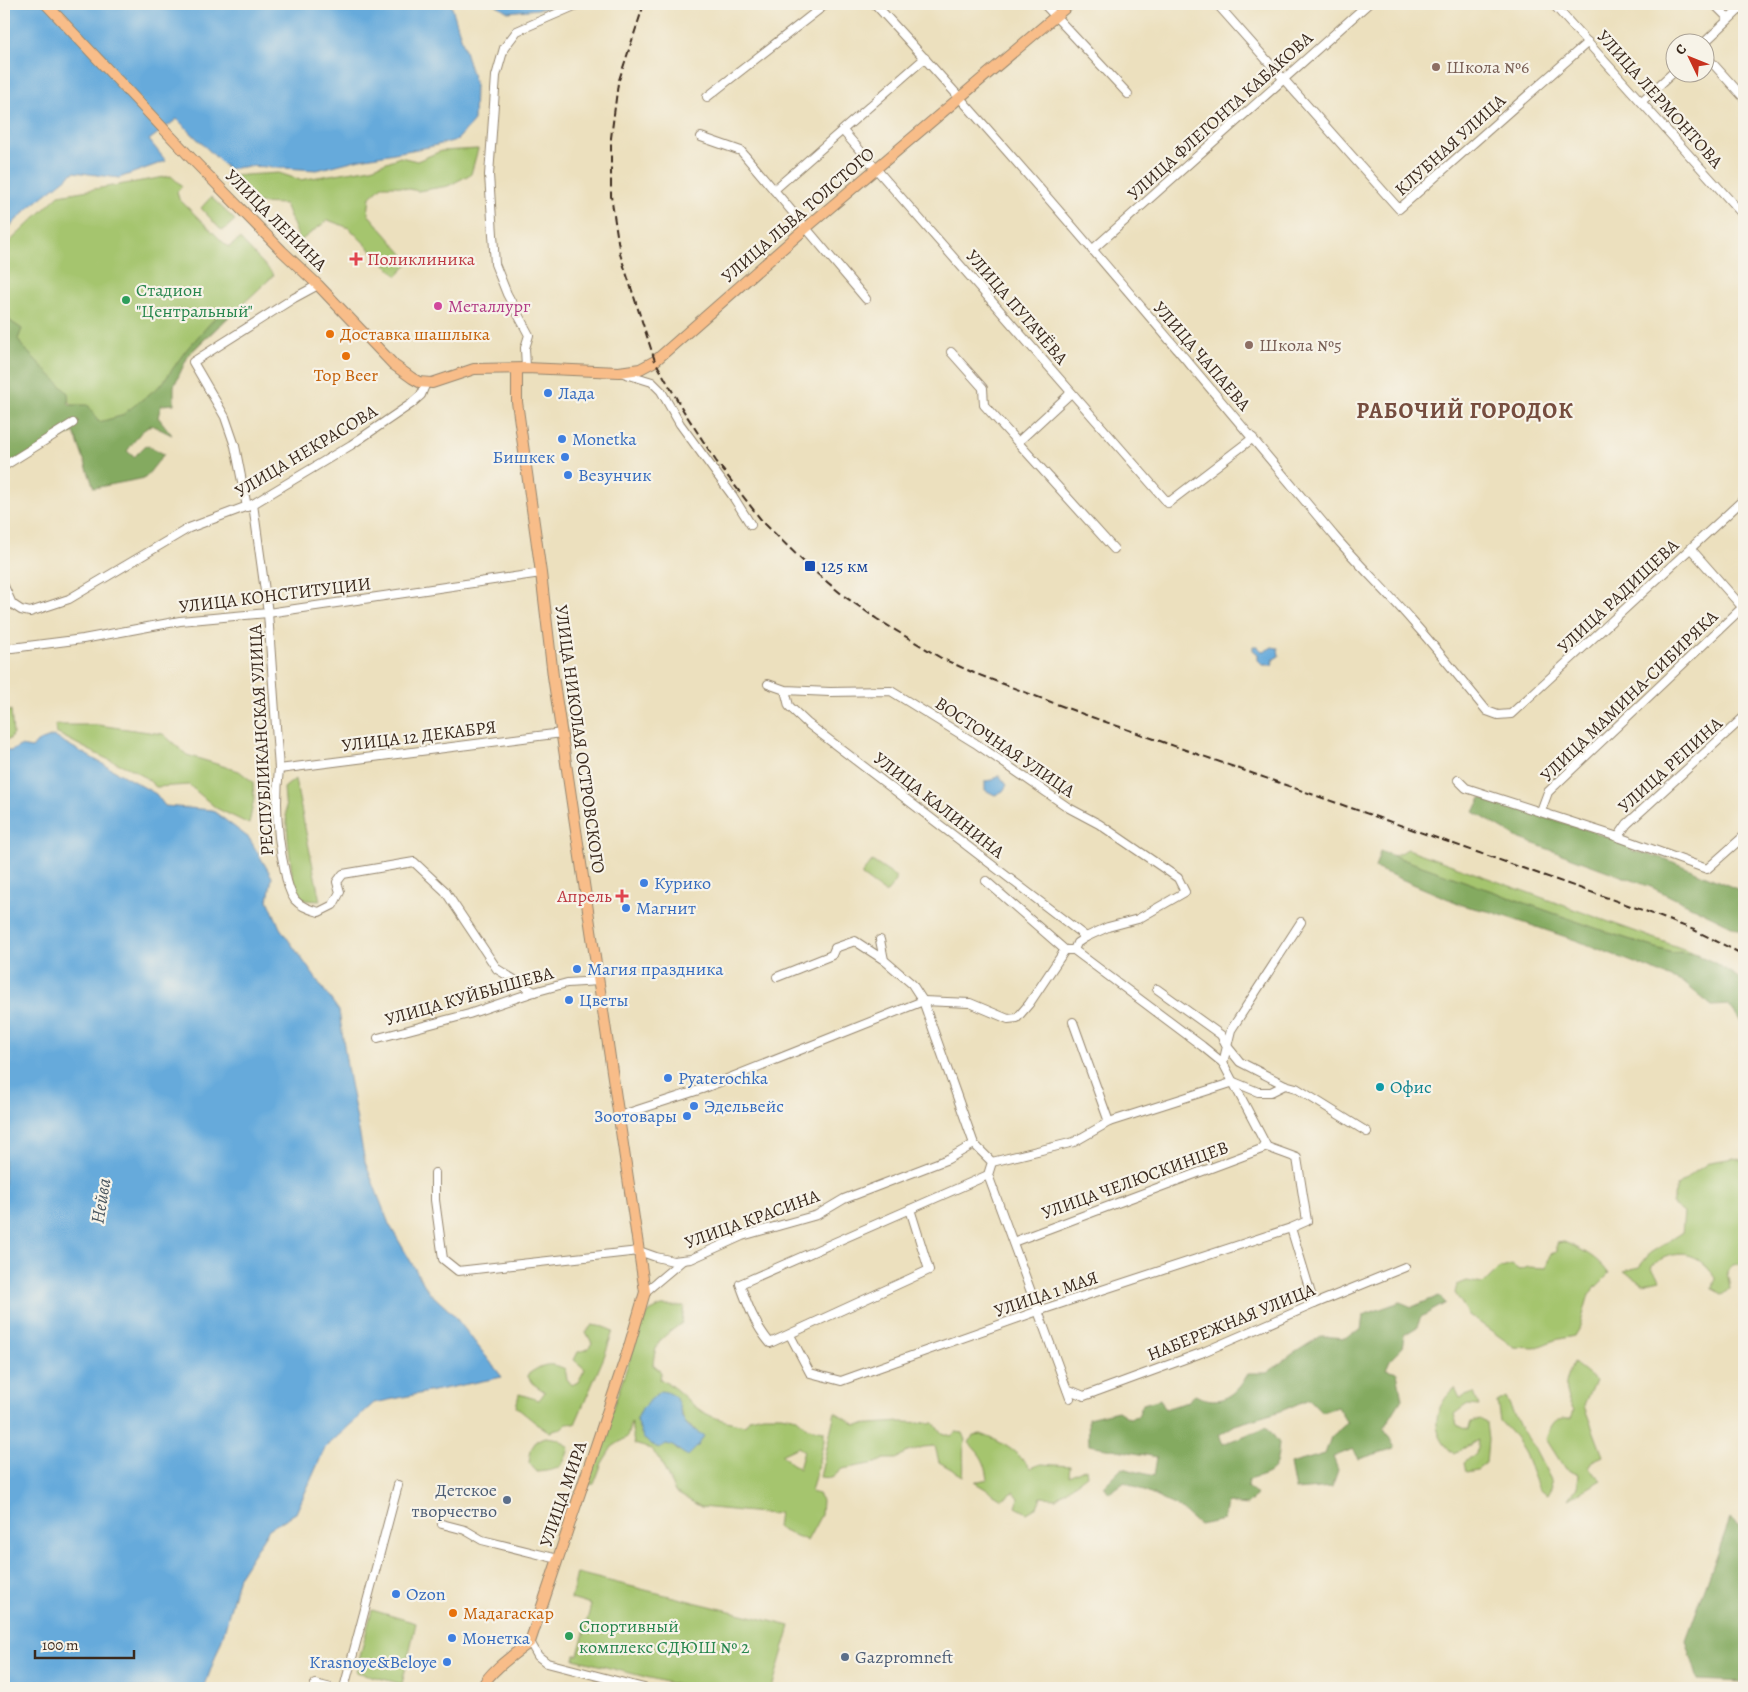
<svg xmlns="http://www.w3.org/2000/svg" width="1748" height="1692" viewBox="0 0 1748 1692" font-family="Alegreya,serif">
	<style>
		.green { fill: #a5c56e; stroke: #707846; fill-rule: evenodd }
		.forest { fill: #84aa61; stroke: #606a40 }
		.water { fill: #66aadb; stroke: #506a7c }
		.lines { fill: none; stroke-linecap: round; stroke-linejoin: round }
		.minor-casing { stroke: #94856e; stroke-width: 10 }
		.major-casing { stroke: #94856e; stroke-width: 12 }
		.minor { stroke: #fff; stroke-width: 8 }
		.major { stroke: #f8bd89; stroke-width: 10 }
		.rail { stroke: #3b2a1e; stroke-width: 2; stroke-dasharray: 8 4; stroke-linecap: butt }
		.education-dot { fill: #8d6e63; stroke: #f7f3e8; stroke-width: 2 }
		.health-dot { fill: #e0444e; stroke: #f7f3e8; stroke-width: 2 }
		.leisure-dot { fill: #2e9e5b; stroke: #f7f3e8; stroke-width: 2 }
		.hotel-dot { fill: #d1479c; stroke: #f7f3e8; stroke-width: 2 }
		.food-dot { fill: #e8710a; stroke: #f7f3e8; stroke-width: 2 }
		.shop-dot { fill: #3f7fe0; stroke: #f7f3e8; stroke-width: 2 }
		.transit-dot { fill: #1a4fb4; stroke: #f7f3e8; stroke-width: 2 }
		.culture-dot { fill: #0f9aa8; stroke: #f7f3e8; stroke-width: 2 }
		.service-dot { fill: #5c6f8a; stroke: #f7f3e8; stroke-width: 2 }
		.labels { text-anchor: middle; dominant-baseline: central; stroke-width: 4.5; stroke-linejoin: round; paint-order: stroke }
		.education-label { font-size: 18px; fill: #785e54; stroke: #f7f3e8; text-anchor: start }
		.street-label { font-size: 18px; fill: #3b2a1e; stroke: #f7f3e8 }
		.health-label { font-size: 18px; fill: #be3a42; stroke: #f7f3e8; text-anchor: start }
		.leisure-label { font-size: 18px; fill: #27864d; stroke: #f7f3e8; text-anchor: start }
		.hotel-label { font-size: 18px; fill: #b23c85; stroke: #f7f3e8; text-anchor: start }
		.food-label { font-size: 18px; fill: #c56008; stroke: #f7f3e8; text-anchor: start }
		.shop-label { font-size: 18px; fill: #366cbe; stroke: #f7f3e8; text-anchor: start }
		.transit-label { font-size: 18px; fill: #164399; stroke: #f7f3e8; text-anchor: start }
		.culture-label { font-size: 18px; fill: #0d838f; stroke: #f7f3e8; text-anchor: start }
		.service-label { font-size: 18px; fill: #4e5e75; stroke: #f7f3e8; text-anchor: end }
		.water-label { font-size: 19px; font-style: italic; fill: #4a5760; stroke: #f7f3e8 }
		.district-label { font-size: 22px; font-weight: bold; letter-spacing: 1px; fill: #764d3f; stroke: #f7f3e8 }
	</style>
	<rect width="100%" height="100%" fill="#f7f3e8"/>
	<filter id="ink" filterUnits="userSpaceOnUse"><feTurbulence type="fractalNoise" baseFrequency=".02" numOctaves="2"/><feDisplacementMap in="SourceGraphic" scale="10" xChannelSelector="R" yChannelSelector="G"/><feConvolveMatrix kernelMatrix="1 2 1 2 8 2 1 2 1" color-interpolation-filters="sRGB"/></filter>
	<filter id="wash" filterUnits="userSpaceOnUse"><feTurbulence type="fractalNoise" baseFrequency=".0096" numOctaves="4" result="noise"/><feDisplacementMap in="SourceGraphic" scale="20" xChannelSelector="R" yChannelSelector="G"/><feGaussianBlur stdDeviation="1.12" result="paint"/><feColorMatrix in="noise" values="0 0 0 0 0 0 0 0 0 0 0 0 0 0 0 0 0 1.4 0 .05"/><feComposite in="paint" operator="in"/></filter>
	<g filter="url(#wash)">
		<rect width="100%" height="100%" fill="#ece0be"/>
		<g class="green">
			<path d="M478 149 471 174 448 186 418 191 396 186H382L370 197 368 214 410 262 397 276 349 228 328 220 300 241 285 204 254 203 228 176 279 173 300 180 371 168 400 157 417 161 441 151Z"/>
			<path d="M171 176 182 186 177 192 179 199 226 245 229 247 240 239 274 275 189 354 114 445 17 351 4 324V247L59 195Z"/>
			<path d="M211 197 235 220 224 230 220 229 201 208Z"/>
			<path d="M11 710 13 734 10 739H4V715Z"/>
			<path d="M55 725H98L163 734 187 755 239 771 253 782 254 799 249 824 216 808 189 785 156 787C139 770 126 767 105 758 88 750 72 741 56 733Z"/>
			<path d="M295 779 320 901 303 900 294 889 289 849 284 788Z"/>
			<path d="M1408 849 1700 955 1681 952 1672 953 1609 933 1393 856Z"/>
			<path d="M872 861 896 877V881L887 892H884L862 876V873Z"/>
			<path d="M1734 1158 1744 1161V1263L1733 1265 1727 1271 1730 1289 1723 1295 1713 1288 1715 1277C1696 1251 1677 1247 1651 1266L1660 1280 1643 1284 1624 1271 1639 1267 1650 1253 1682 1233 1684 1213 1672 1204 1677 1186 1695 1172 1710 1162Z"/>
			<path d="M1564 1242C1583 1250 1597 1257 1609 1274L1589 1294 1580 1326 1574 1336 1555 1340 1535 1348 1514 1347 1469 1315 1455 1293 1457 1285 1467 1281 1483 1284 1498 1269 1512 1265 1519 1270 1528 1267 1546 1268 1550 1254 1557 1252V1243Z"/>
			<path d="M661 1306H684L682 1323C663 1337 655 1340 653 1365L661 1372 660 1380C677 1386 686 1401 700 1410 713 1419 730 1422 745 1425L750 1418 763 1415H781L797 1418 808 1428 824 1431V1441L811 1492 818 1494 822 1500 821 1515 807 1541C798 1535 785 1534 777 1527L779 1512 772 1514 701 1507 675 1492 660 1460 651 1449 634 1444 631 1422 627 1437 612 1447 602 1463 594 1484 586 1485 642 1324 649 1312ZM681 1411 685 1423 697 1431 678 1451 672 1445 644 1439 639 1428ZM798 1447 804 1451 799 1469 781 1455Z"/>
			<path d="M592 1325 604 1327 613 1331 604 1357 575 1424 567 1423 560 1429 550 1432 537 1424 516 1407 519 1394 539 1400 545 1392 532 1383 527 1375C541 1365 549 1361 565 1369L567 1379 572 1385 578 1382 585 1369 574 1360 578 1352 588 1349 592 1343 586 1332Z"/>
			<path d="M1573 1362 1595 1380 1584 1406 1603 1456 1592 1461 1588 1467 1602 1480 1569 1499 1577 1487 1578 1475 1565 1469 1546 1439C1552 1424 1553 1417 1571 1418L1574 1410C1561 1389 1565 1384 1573 1362Z"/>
			<path d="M1455 1388 1460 1398 1474 1393 1479 1406 1466 1405 1454 1414 1457 1425 1468 1430 1471 1422 1480 1419 1486 1423 1488 1440 1486 1463 1477 1470 1466 1472 1464 1463 1476 1453 1478 1440 1454 1454C1430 1434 1432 1408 1455 1388Z"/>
			<path d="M1506 1397 1521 1429 1533 1445 1551 1480 1552 1488 1548 1495 1539 1490 1525 1454 1515 1437 1500 1421 1497 1402Z"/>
			<path d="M835 1412 856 1425 901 1422 934 1423 940 1432 951 1436 956 1432 963 1433 966 1440C961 1452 965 1462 963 1476L939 1462 935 1446 923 1447 905 1453 896 1459H884L876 1463 842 1469 832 1478 820 1477Z"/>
			<path d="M981 1434C1002 1442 1016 1450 1030 1468L1041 1464 1070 1466 1069 1476 1086 1468 1087 1475 1056 1498 1041 1497 1037 1507 1027 1513 1016 1507 1019 1498 1014 1492 1002 1499 974 1482 988 1479C985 1461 982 1456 969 1443L973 1435Z"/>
			<path d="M546 1437 559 1439 569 1448C563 1469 558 1470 537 1472L529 1463 531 1449 537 1440Z"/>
			<path d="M577 1573 790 1626 772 1688H690L574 1659 575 1655H578L591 1605 571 1599Z"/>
			<path d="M372 1610 416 1623 402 1684 356 1672Z"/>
		</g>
		<g class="forest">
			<path d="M4 309 10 321 22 329 18 339 22 346 68 393 69 405H88L99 422 121 416 162 384 186 350 223 309 229 316 189 354 174 386V404L161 405 158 417 172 435 151 425 141 432 127 451 134 457 146 445 164 454 145 478 94 488 74 432 4 466Z"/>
			<path d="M1481 798 1585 829 1629 844 1632 851 1666 859 1744 892V932L1651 887 1518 838 1474 812Z"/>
			<path d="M1380 851 1609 933 1672 953C1700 949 1722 968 1744 981V1026L1729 1005 1712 1006 1684 983 1640 965 1578 941 1492 912 1465 906 1375 868Z"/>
			<path d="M1439 1296 1446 1303 1421 1317 1417 1327 1404 1335 1402 1348 1390 1360 1386 1369 1397 1372 1402 1399 1384 1428 1395 1448 1359 1459 1353 1449 1333 1457 1338 1470 1332 1487 1295 1490 1290 1464 1325 1454 1331 1437 1347 1423 1337 1407 1322 1412 1309 1399 1281 1411 1235 1425 1219 1435 1223 1444 1267 1427 1279 1443C1276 1472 1276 1472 1248 1480L1247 1487 1257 1495 1247 1505 1227 1503 1224 1520 1199 1525 1178 1507 1125 1482 1109 1493 1104 1486 1122 1468 1154 1476 1157 1457 1089 1445 1088 1418 1118 1411 1129 1418 1138 1416 1143 1404 1160 1399 1165 1409 1187 1402 1195 1395C1220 1407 1237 1396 1248 1373H1267L1291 1355 1321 1336 1345 1338 1361 1330 1363 1315 1400 1302 1412 1307Z"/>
			<path d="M1730 1519 1744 1531V1682L1698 1680 1686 1640Z"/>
		</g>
		<g class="water">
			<path d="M4 4H451L475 84 474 121 457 140 429 147 360 159 317 170 250 166 228 169 177 119 149 140 166 161 119 178 74 172 30 207 4 232Z"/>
			<path d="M495 4H563L557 7 508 12Z"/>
			<path d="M1253 646H1257L1262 651 1267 650 1272 647 1278 648 1279 656 1274 659 1272 665H1263L1258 660V654L1253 650Z"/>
			<path d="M53 736 156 794 165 806 212 810 249 838 272 877 268 900 280 928 339 1011 348 1073 365 1162 389 1224 428 1291 453 1314 502 1377 374 1403 325 1448 296 1513 269 1529 239 1576 223 1636 204 1688H4V749L11 751 20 746 32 748 37 742Z"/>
			<path d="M999 775 1007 785 1003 791 995 795 985 790V781L993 780Z"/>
			<path d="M660 1391C683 1393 676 1409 685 1422 688 1428 699 1432 704 1436L698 1446 688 1456C680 1452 674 1445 666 1444L659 1449 644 1439 636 1421 642 1408Z"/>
		</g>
	</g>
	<g filter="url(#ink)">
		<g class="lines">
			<defs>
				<g id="minor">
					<path d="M875 4C1034 177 1185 358 1336 538 1360 566 1387 592 1412 621 1438 650 1462 681 1487 711L1498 715 1511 714 1744 499"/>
					<path d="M1044 4 1128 94"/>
					<path d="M1217 4 1399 209 1588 42"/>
					<path d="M1553 4 1744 216"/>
					<path d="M1714 4 1729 19"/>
					<path d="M1705 42 1744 5"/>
					<path d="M1706 56 1744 98"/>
					<path d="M707 97 826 4"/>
					<path d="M1642 101 1676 70"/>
					<path d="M843 131 1168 503 1253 438"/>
					<path d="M701 137 741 151 866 299"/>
					<path d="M774 190 925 58"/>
					<path d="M1092 250 1368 4"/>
					<path d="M951 352 983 388 984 405 1114 549"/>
					<path d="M526 368 525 348 529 335 507 294 495 264 489 175 496 76 504 48 517 31 579 4"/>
					<path d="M623 373 652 382 661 391 680 424 732 495 751 525"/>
					<path d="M1018 442 1071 393"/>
					<path d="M4 466 73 423"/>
					<path d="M253 504 268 613 279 769C275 803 277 837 285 872 287 882 289 892 295 900 301 907 311 910 319 912L333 905 340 892 337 882 343 874 414 862 445 891 497 969 534 992"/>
					<path d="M247 507 235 446 225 417 193 362 294 298 318 285"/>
					<path d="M1691 549 1744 609"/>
					<path d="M4 586 12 604 21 610 30 612 69 599 189 528 253 504 351 445 411 404 421 395 426 383"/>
					<path d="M12 648 83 639 180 621 268 613 541 573"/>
					<path d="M785 690 789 706 807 723 1086 937"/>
					<path d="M279 769 562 733"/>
					<path d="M1458 780 1466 788 1618 837 1707 869 1744 836"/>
					<path d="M1541 811 1548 792 1744 606"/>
					<path d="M1618 837 1627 824 1744 717"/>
					<path d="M986 881 1065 950"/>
					<path d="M880 940 884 960 912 984 923 1001 974 1144 992 1162 988 1175 1070 1398"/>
					<path d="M1074 950 1202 1046 1223 1063 1267 1147 1297 1158 1307 1221 1291 1228 1314 1304"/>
					<path d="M777 977 832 955 835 948 855 941 884 960"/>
					<path d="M1157 989 1221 1035 1227 1046 1240 1062 1285 1085"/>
					<path d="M1073 1022 1109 1122"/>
					<path d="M378 1038 469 1014 534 992 567 983 599 981"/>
					<path d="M1223 1063 1231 1030 1301 922"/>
					<path d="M619 1116 702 1089 923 1001 970 1003 1008 1019 1017 1018 1029 1004 1065 950H1074L1077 943 1086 937 1108 927 1138 919 1185 892 1178 878 1099 824 1069 808 975 743 891 691 830 692 785 690 768 684"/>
					<path d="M992 1162 1074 1142 1109 1122 1234 1082 1258 1092H1271L1285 1085 1296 1088 1367 1132"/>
					<path d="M435 1173V1200L443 1259 458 1271 639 1251 656 1257 673 1261 691 1259 742 1236 817 1215 844 1199 948 1159 974 1144"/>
					<path d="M910 1209 929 1270 770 1343C755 1325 748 1306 740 1284L988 1175"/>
					<path d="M1013 1242 1267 1147"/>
					<path d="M645 1292 683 1260"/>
					<path d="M790 1335 810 1373 841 1381 1038 1311 1291 1228"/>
					<path d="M1067 1389 1084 1396 1201 1353 1314 1304 1405 1267"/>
					<path d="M442 1524 465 1530 482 1540 558 1559"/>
					<path d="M530 1642 538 1656 547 1663 644 1688"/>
					<path d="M315 1684 331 1688"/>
					<path d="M344 1688 398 1485"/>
				</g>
				<g id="major">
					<path d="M46 4 193 160 282 251 318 285 394 365 412 378 419 382 432 383 474 369 526 368 619 372 640 369 655 361 806 228 1070 4"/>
					<path d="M482 1688C488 1672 516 1653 530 1642L628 1350 645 1292 553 676 541 573 517 402V369"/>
				</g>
			</defs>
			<use href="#minor" class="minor-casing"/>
			<use href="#major" class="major-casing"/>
			<use href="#minor" class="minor"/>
			<use href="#major" class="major"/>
			<path class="rail" d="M644 4 618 83 611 138V196L620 254 655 361 683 410 716 461 762 521 809 567 844 596 877 619 941 658 974 673 1083 714 1645 911 1694 930 1744 955"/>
		</g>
	</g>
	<g class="education-dot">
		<circle cx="1436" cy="67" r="5"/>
		<circle cx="1249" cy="345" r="5"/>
	</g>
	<g class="health-dot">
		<path d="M353.5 251.5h5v5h5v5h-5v5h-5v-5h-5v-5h5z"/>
		<path d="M619.5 888.5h5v5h5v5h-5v5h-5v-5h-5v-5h5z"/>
	</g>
	<g class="leisure-dot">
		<circle cx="126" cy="300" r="5"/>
		<circle cx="569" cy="1636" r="5"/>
	</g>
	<circle class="hotel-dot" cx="438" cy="306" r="5"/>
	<g class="food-dot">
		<circle cx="330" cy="334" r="5"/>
		<circle cx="346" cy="356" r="5"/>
		<circle cx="453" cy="1613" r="5"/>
	</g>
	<g class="shop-dot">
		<circle cx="548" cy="393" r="5"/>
		<circle cx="562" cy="439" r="5"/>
		<circle cx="565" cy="457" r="5"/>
		<circle cx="568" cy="475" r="5"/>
		<circle cx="644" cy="883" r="5"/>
		<circle cx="626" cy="908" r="5"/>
		<circle cx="577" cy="969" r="5"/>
		<circle cx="569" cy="1000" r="5"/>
		<circle cx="668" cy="1078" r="5"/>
		<circle cx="694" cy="1106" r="5"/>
		<circle cx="687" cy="1116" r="5"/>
		<circle cx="396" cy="1594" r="5"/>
		<circle cx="452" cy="1638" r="5"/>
		<circle cx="447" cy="1662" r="5"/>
	</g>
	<rect class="transit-dot" x="804" y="560" width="12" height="12" rx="2.5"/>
	<circle class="culture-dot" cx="1380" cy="1087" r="5"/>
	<g class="service-dot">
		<circle cx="507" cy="1500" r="5"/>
		<circle cx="845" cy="1657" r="5"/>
	</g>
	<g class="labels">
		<g class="education-label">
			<text x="1446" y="67">Школа №6</text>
			<text x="1259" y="345">Школа №5</text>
		</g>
		<g class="street-label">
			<text transform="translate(1660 99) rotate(48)">УЛИЦА ЛЕРМОНТОВА</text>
			<text transform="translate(1220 116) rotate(-42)">УЛИЦА ФЛЕГОНТА КАБАКОВА</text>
			<text transform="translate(1450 145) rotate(-42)">КЛУБНАЯ УЛИЦА</text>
			<text transform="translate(798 215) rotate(-41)">УЛИЦА ЛЬВА ТОЛСТОГО</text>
			<text transform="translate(276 220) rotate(45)">УЛИЦА ЛЕНИНА</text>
			<text transform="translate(1017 307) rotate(49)">УЛИЦА ПУГАЧЁВА</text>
			<text transform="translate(1202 356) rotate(49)">УЛИЦА ЧАПАЕВА</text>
			<text transform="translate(306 451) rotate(-31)">УЛИЦА НЕКРАСОВА</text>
			<text transform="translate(275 595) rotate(-7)">УЛИЦА КОНСТИТУЦИИ</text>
			<text transform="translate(1618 596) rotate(-43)">УЛИЦА РАДИЩЕВА</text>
			<text transform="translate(1629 696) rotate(-44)">УЛИЦА МАМИНА-СИБИРЯКА</text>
			<text transform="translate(419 736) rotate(-7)">УЛИЦА 12 ДЕКАБРЯ</text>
			<text transform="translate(580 739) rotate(82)">УЛИЦА НИКОЛАЯ ОСТРОВСКОГО</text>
			<text transform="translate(261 740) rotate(-93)">РЕСПУБЛИКАНСКАЯ УЛИЦА</text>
			<text transform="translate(1005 747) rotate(34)">ВОСТОЧНАЯ УЛИЦА</text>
			<text transform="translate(1670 765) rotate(-42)">УЛИЦА РЕПИНА</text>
			<text transform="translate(939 805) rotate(38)">УЛИЦА КАЛИНИНА</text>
			<text transform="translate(469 996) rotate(-16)">УЛИЦА КУЙБЫШЕВА</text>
			<text transform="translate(1135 1180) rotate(-20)">УЛИЦА ЧЕЛЮСКИНЦЕВ</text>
			<text transform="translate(752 1219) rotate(-20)">УЛИЦА КРАСИНА</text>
			<text transform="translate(1046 1294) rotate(-19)">УЛИЦА 1 МАЯ</text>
			<text transform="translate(1231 1322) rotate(-22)">НАБЕРЕЖНАЯ УЛИЦА</text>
			<text transform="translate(563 1494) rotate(-71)">УЛИЦА МИРА</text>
		</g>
		<g class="health-label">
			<text x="367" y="259">Поликлиника</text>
			<text x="612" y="896" text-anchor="end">Апрель</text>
		</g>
		<g class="leisure-label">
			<text x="136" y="290">Стадион<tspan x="136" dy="21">"Центральный"</tspan></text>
			<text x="579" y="1626">Спортивный<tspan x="579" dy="21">комплекс СДЮШ № 2</tspan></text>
		</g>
		<g class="hotel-label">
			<text x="448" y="306">Металлург</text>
		</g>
		<g class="food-label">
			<text x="340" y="334">Доставка шашлыка</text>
			<text x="346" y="375" text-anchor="middle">Top Beer</text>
			<text x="463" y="1613">Мадагаскар</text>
		</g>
		<g class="shop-label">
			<text x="558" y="393">Лада</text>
			<text x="572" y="439">Monetka</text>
			<text x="555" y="457" text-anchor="end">Бишкек</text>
			<text x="578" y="475">Везунчик</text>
			<text x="654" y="883">Курико</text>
			<text x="636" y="908">Магнит</text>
			<text x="587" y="969">Магия праздника</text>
			<text x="579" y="1000">Цветы</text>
			<text x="678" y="1078">Pyaterochka</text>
			<text x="704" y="1106">Эдельвейс</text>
			<text x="677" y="1116" text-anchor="end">Зоотовары</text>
			<text x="406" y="1594">Ozon</text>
			<text x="462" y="1638">Монетка</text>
			<text x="437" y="1662" text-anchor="end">Krasnoye&amp;Beloye</text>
		</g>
		<g class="transit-label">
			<text x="821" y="566">125 км</text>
		</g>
		<g class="culture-label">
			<text x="1390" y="1087">Офис</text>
		</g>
		<g class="service-label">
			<text x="497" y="1490">Детское<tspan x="497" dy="21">творчество</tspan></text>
			<text x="855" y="1657" text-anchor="start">Gazpromneft</text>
		</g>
		<g class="water-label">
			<text transform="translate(101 1201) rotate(-81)">Нейва</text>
		</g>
		<g class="district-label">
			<text x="1465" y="411">РАБОЧИЙ ГОРОДОК</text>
		</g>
	</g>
	<rect width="1748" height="1692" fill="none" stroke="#f7f3e8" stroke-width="20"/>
	<g transform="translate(1690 58) rotate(313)"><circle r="24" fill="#f7f3e8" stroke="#aca397"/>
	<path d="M0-4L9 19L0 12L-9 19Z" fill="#c8321e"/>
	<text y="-8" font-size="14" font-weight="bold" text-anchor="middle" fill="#3b2a1e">С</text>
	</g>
	<path d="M35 1650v8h99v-8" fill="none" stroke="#3b2a1e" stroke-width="2.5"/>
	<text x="42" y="1650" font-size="15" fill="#3b2a1e" stroke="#f7f3e8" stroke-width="4" paint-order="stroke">100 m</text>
</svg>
